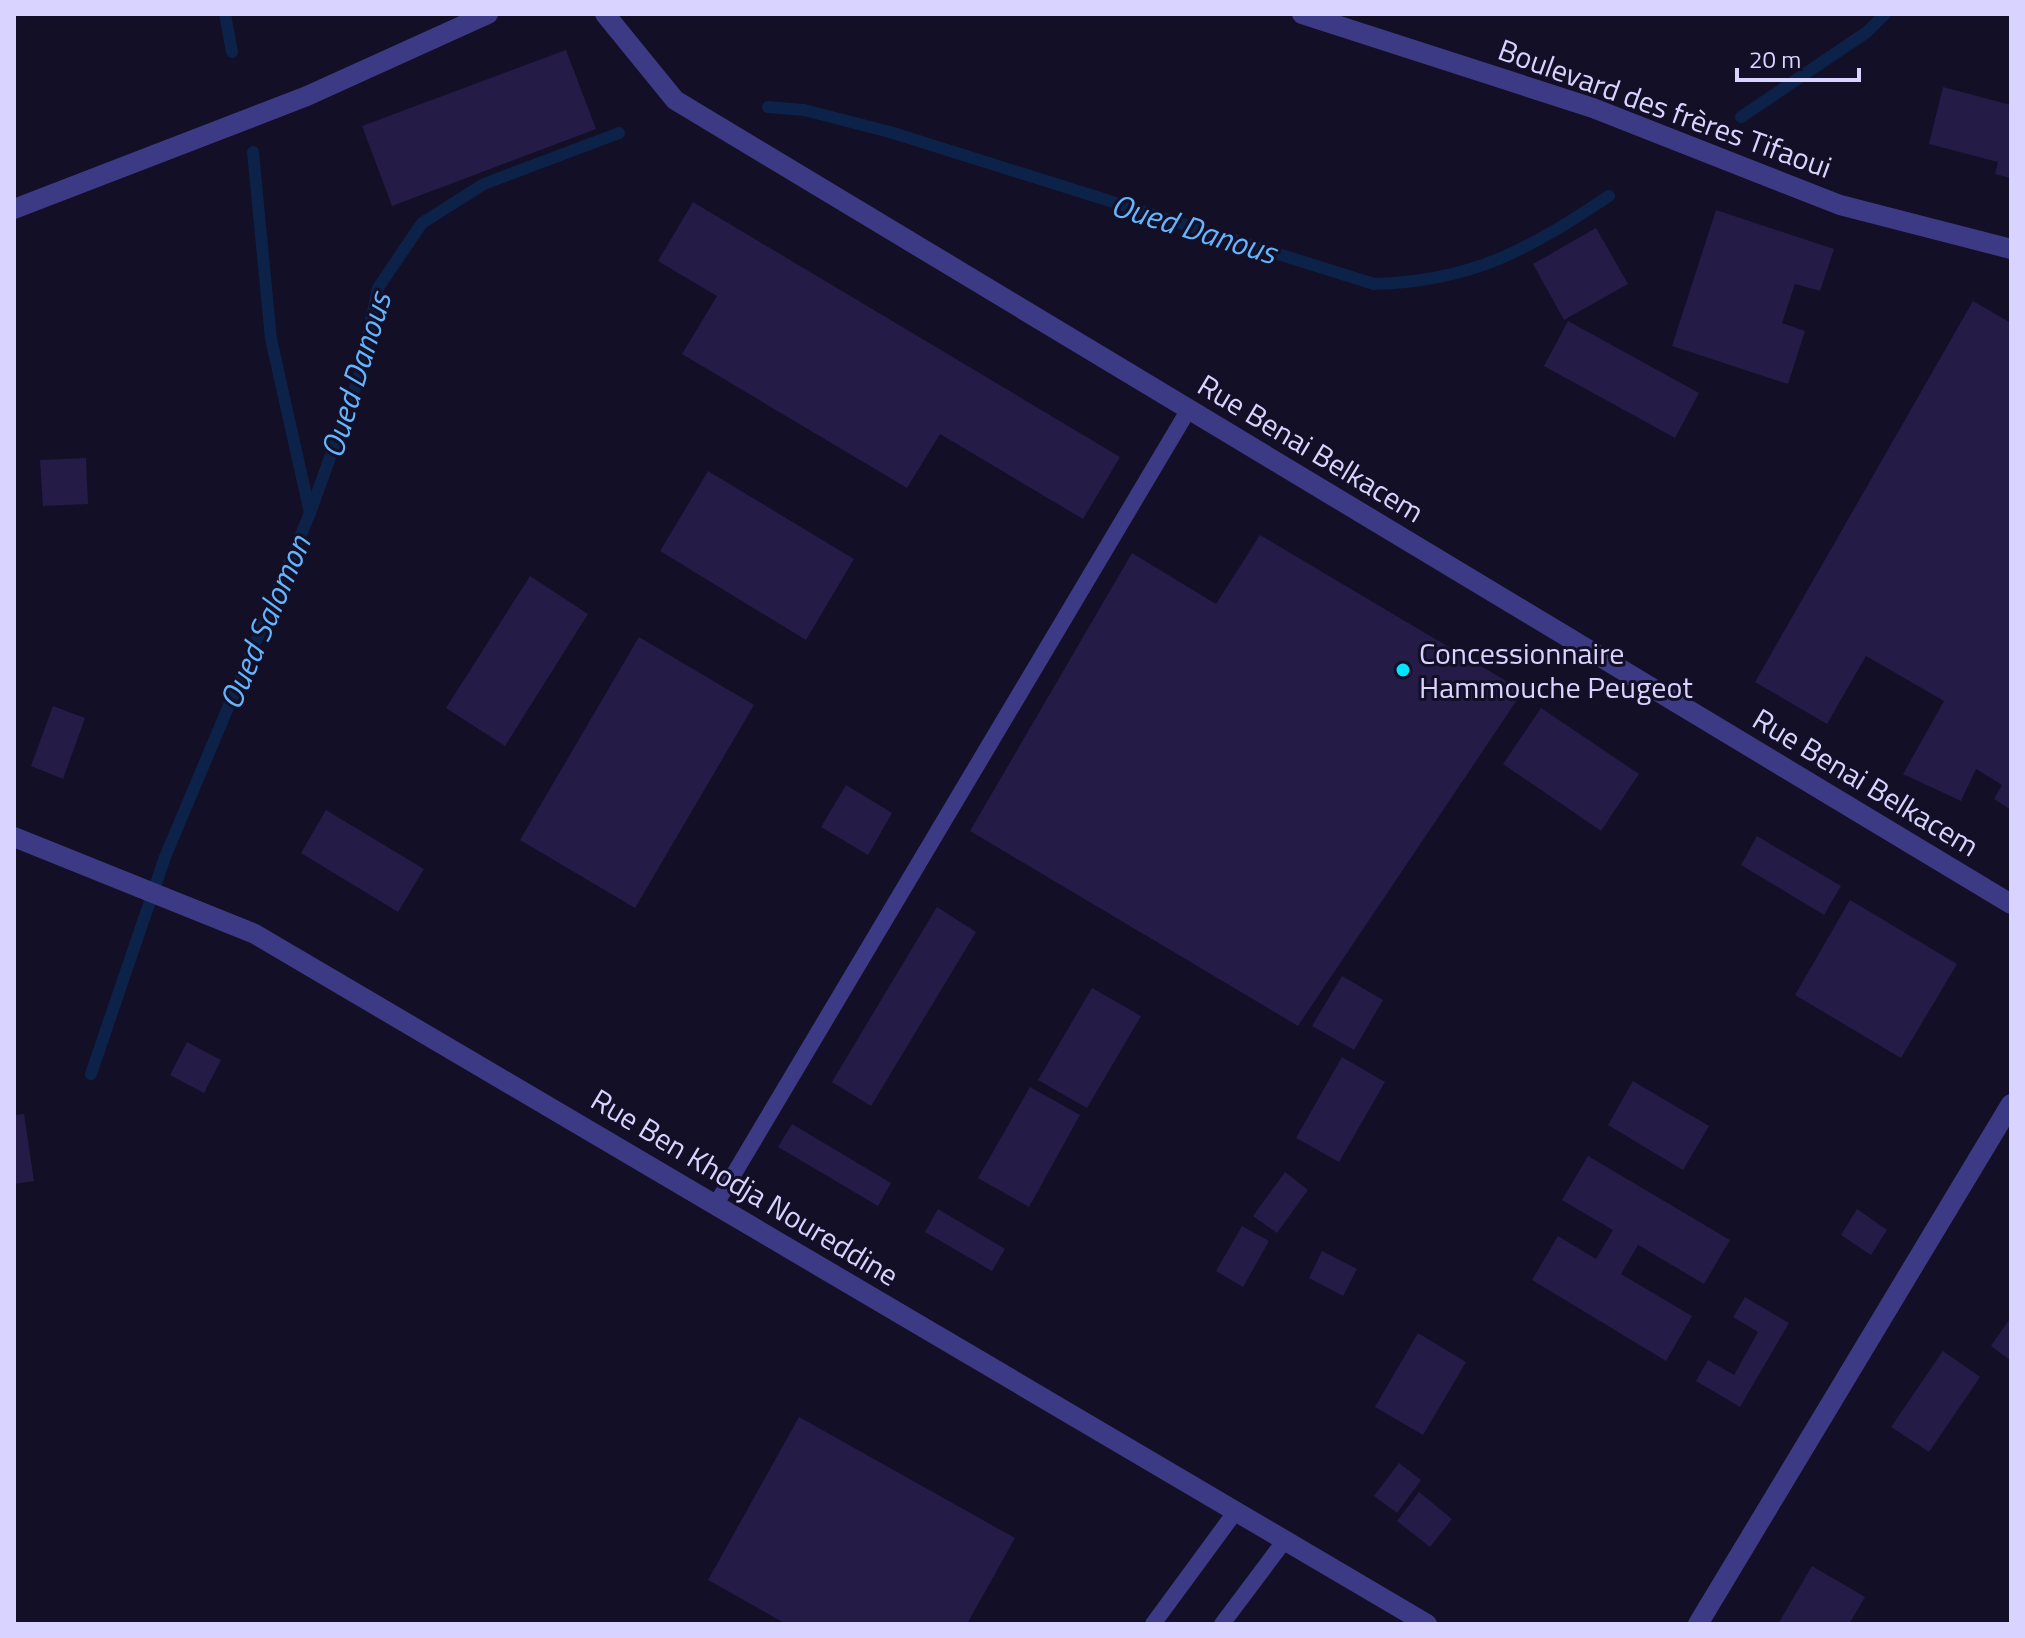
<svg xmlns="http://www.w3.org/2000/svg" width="2025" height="1638" viewBox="0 0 2025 1638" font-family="'Titillium Web',sans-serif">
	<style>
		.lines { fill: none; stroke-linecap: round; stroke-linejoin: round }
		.stream { stroke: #0c2248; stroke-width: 12 }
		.building { fill: #241b47 }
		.service { stroke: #3d3a85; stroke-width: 16 }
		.minor { stroke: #3d3a85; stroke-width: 20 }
		.tertiary { stroke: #3d3a85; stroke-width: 20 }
		.poi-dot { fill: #00e5ff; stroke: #130f26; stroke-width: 3 }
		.labels { text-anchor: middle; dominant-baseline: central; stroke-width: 6; stroke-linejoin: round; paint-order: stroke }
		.street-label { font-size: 30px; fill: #d9d4ff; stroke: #130f26 }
		.poi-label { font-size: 30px; fill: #d9d4ff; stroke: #130f26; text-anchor: start }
		.water-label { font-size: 32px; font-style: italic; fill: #62b6ff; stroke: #130f26 }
	</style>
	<rect width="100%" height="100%" fill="#130f26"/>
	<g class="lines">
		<g class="stream">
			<path d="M225 14 232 52"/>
			<path d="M768 107 804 110 890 132 1374 284C1474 281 1527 250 1609 196"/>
			<path d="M1741 117 1867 32 1885 14"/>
			<path d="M310 513 359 377 378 288 422 223 484 184 619 133"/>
			<path d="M91 1074 165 857 310 513 271 339 253 152"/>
		</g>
	</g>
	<g class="building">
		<path d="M566 50 596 129 392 206 362 126Z"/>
		<path d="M1943 87 2011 105V178L1995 174 1998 162 1929 144Z"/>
		<path d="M693 202 1120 457 1083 519 940 434 907 488 682 354 717 296 658 261Z"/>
		<path d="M1716 210 1834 249 1820 291 1795 284 1782 323 1805 331 1788 384 1672 346Z"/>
		<path d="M1596 228 1628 284 1564 320 1533 264Z"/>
		<path d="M1973 301 2011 323V810L1994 799 2002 785 1976 769 1961 801 1903 774 1944 701 1866 656 1827 724 1755 682Z"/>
		<path d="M1568 321 1699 393 1675 438 1544 366Z"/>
		<path d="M86 458 88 504 43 506 40 460Z"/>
		<path d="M708 471 854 559 806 640 660 551Z"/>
		<path d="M1260 535 1523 691 1298 1026 970 831 1132 553 1216 604Z"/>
		<path d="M530 576 588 614 505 746 446 708Z"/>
		<path d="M639 637 754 705 635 908 520 840Z"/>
		<path d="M53 706 85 718 63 779 31 766Z"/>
		<path d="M1541 708 1639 774 1601 831 1503 764Z"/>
		<path d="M846 785 892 813 868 855 821 827Z"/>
		<path d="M326 810 424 869 398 912 301 853Z"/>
		<path d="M1757 836 1841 886 1824 915 1741 865Z"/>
		<path d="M1850 900 1957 964 1901 1058 1795 995Z"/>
		<path d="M937 907 976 932 871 1106 832 1082Z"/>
		<path d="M1342 976 1383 1000 1354 1050 1312 1026Z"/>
		<path d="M1092 988 1141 1016 1087 1108 1038 1080Z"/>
		<path d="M187 1042 221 1060 204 1093 170 1075Z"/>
		<path d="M1342 1057 1385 1082 1339 1162 1296 1138Z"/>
		<path d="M1633 1081 1709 1126 1683 1170 1608 1125Z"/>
		<path d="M1030 1087 1080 1115 1029 1207 978 1178Z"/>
		<path d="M24 1114 34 1181 14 1184V1115Z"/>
		<path d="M792 1124 891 1183 878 1206 778 1147Z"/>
		<path d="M1588 1156 1730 1240 1704 1284 1638 1245 1621 1274 1692 1316 1666 1361 1532 1280 1558 1236 1596 1259 1613 1230 1562 1200Z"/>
		<path d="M1285 1172 1308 1190 1277 1233 1253 1216Z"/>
		<path d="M938 1209 1005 1249 992 1271 925 1232Z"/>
		<path d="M1857 1209 1887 1230 1871 1255 1841 1235Z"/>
		<path d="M1242 1226 1269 1241 1243 1287 1216 1271Z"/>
		<path d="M1322 1251 1357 1269 1343 1296 1309 1278Z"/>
		<path d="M1745 1297 1789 1323 1740 1407 1696 1381 1708 1360 1734 1375 1758 1332 1733 1317Z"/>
		<path d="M2011 1317V1361L1991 1346Z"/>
		<path d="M1418 1333 1466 1362 1423 1435 1375 1407Z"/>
		<path d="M1943 1351 1980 1377 1929 1452 1891 1427Z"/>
		<path d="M799 1417 1015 1538 967 1624H786L708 1580Z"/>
		<path d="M1399 1463 1421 1480 1397 1513 1374 1496Z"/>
		<path d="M1419 1492 1452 1519 1430 1547 1397 1521Z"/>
		<path d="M1812 1566 1865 1597 1849 1624H1778Z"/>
	</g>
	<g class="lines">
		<g class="service">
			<path d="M716 1204 1189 409"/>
			<path d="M1153 1624 1236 1511"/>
			<path d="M1222 1624 1285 1540"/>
		</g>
		<g class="minor">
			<path d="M605 14 675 100 2011 904"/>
			<path d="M1302 14 1593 108 1840 205 2011 249"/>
			<path d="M14 837 255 934 1427 1624"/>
			<path d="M1698 1624 2011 1104"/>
		</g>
		<path class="tertiary" d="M14 209 307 96 488 14"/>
	</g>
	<circle class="poi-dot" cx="1403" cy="670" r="8"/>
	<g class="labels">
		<g class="street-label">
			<text transform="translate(1665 108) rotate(20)">Boulevard des frères Tifaoui</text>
			<text transform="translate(1311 448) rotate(31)">Rue Benai Belkacem</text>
			<text transform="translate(1866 782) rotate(31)">Rue Benai Belkacem</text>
			<text transform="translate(745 1187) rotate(31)">Rue Ben Khodja Noureddine</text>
		</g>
		<g class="poi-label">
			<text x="1419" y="653">Concessionnaire<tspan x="1419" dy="34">Hammouche Peugeot</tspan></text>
		</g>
		<g class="water-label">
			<text transform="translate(1194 228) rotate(17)">Oued Danous</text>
			<text transform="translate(355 375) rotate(-73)">Oued Danous</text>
			<text transform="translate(264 622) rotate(-67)">Oued Salomon</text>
		</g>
	</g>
	<rect width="2025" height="1638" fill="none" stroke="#d9d4ff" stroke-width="32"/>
	<path d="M1737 68v12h122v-12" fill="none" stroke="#d9d4ff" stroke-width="4"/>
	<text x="1749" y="68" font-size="24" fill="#d9d4ff" stroke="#130f26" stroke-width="6" paint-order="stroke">20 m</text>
</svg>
